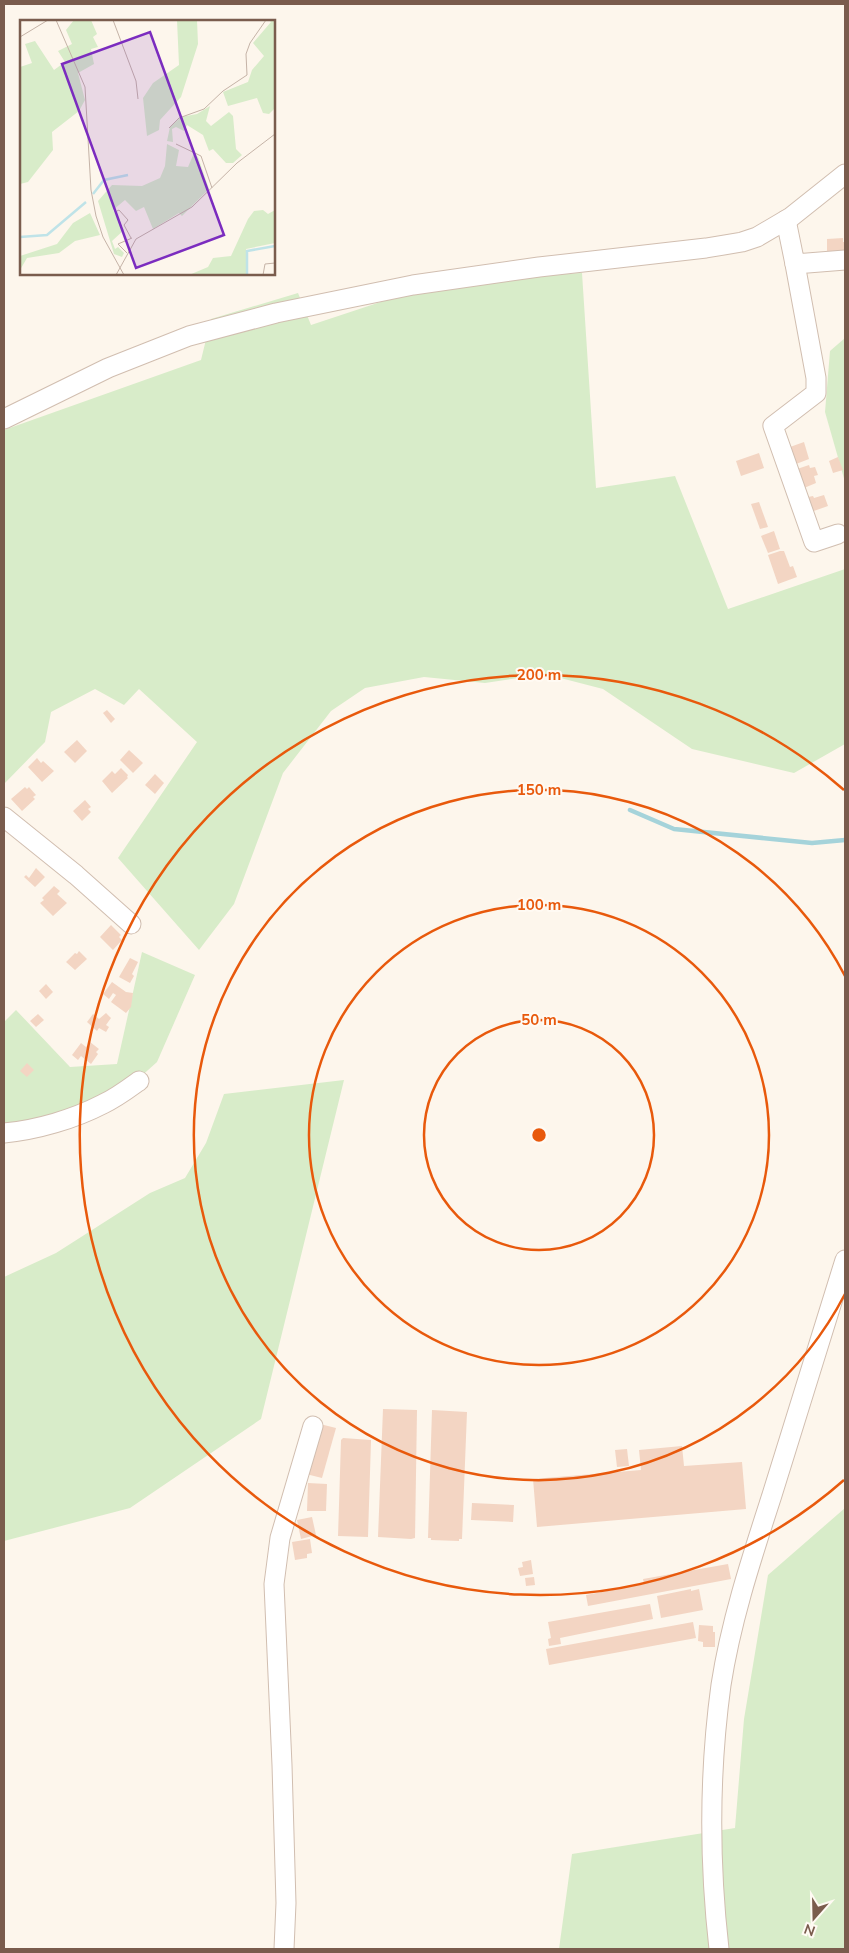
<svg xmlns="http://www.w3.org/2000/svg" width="849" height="1953" viewBox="0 0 849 1953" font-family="Mulish,sans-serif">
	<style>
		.green { fill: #d8ecc9 }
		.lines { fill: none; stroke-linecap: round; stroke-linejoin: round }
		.stream { stroke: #a5d3da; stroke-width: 4.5 }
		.building { fill: #f3d5c3 }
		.minor-casing { stroke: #d1beb0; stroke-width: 21 }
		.minor { stroke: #fff; stroke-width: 19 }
		.ring { fill: none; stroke: #e8590c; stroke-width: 2.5 }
		.inset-river { fill: none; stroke: #bfe3e8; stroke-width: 2.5 }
		.inset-road { fill: none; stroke: #c5b3a7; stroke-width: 1 }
		.view { fill: #7b2cbf; fill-opacity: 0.15; stroke: #7b2cbf; stroke-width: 2.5 }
		.inset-edge { fill: none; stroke: #7a5c4d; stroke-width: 2.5 }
		.centre { fill: #e8590c; stroke: #fffaf3; stroke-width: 2.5 }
		.ring-label { font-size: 15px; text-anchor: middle; font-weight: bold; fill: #e8590c; stroke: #fffaf3; stroke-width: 4; stroke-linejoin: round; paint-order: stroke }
	</style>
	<rect width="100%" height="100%" fill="#fdf6ec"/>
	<g class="green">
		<path d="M582 273 596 488 675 476 728 609 845 569V744L794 773 692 749 603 689 545 674 485 683 424 677 365 688 331 711 283 773 234 904 199 950 118 858 197 742 139 689 124 705 95 689 51 712 45 742 4 784V430L201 360 211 319 298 293 311 325 453 278Z"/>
		<path d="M845 338V482L825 412 830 351Z"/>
		<path d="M142 952 195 975 157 1062 128 1088 4 1139V1022L16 1010 70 1067 117 1064Z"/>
		<path d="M344 1080 261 1419 130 1508 4 1541V1277L56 1253 150 1193 185 1178 206 1143 224 1094Z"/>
		<path d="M845 1508V1949H559L572 1854 735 1828 744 1719 768 1575Z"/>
	</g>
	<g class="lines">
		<path class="stream" d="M630 810 674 829 812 843 845 840"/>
	</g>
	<g class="building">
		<path d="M843 238V242H845V254L827 253V239Z"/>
		<path d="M804 442 809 459 796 464 790 447Z"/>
		<path d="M759 453 764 468 741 476 736 461Z"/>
		<path d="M838 457 843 470 833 473 829 461Z"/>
		<path d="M809 465 810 468 815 467 818 475 814 476 816 483 804 488 797 469Z"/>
		<path d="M824 495 828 506 811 512 808 497 813 496 814 498Z"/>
		<path d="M759 502 768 527 760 529 751 504Z"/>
		<path d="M774 531 780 549 768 553 761 536Z"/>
		<path d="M780 551H784L790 567 793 566 797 577 778 584 768 555Z"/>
		<path d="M107 710 115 719 111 723 103 713Z"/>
		<path d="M77 740 87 751 75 763 64 752Z"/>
		<path d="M129 750 143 763 133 773 120 760Z"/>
		<path d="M37 758 41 763 43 761 54 771 42 782 28 767Z"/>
		<path d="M121 768 128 775 127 777 128 778 112 793 102 781 112 771 115 774Z"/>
		<path d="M155 774 164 783 155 794 145 785Z"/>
		<path d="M25 787 27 789 29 787 36 795 33 797 35 799 22 811 11 799Z"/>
		<path d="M85 800 91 807 88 809 91 812 82 821 73 811Z"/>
		<path d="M36 868 45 877 35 887 24 877 26 875 29 878Z"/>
		<path d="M54 886 60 891 57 894 67 903 53 916 40 903 44 900 42 898Z"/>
		<path d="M111 925 121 935 119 937 122 940 113 950 100 937Z"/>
		<path d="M79 951 87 959 75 970 66 962 75 953 77 954Z"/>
		<path d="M130 958 138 962 132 974 134 976 130 983 119 977Z"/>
		<path d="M112 982 126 992 133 993 131 1007 126 1013 111 1002 116 995 113 993 109 999 103 994Z"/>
		<path d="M46 984 53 992 46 999 39 991Z"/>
		<path d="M106 1013 111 1018 106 1025 109 1027 106 1032 99 1028 97 1031 87 1022 93 1014 99 1019Z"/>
		<path d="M38 1014 44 1020 36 1027 30 1021Z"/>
		<path d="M90 1042 99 1049 96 1052 98 1054 91 1064 81 1056 78 1060 72 1055 81 1043 86 1047Z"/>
		<path d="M27 1063 34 1070 27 1077 20 1071Z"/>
		<path d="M383 1409 417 1410 415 1538 411 1539 378 1537Z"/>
		<path d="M432 1410 467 1412 462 1539H459V1541L431 1540V1538H428Z"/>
		<path d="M320 1424 336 1428 322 1478 306 1474Z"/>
		<path d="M343 1438 371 1440 368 1537 338 1536 341 1440Z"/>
		<path d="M682 1446 684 1466 742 1462 746 1509 537 1527 533 1479 641 1470 639 1450Z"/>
		<path d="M627 1449 629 1466 617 1467 615 1450Z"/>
		<path d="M308 1483 327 1484 326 1511H307Z"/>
		<path d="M472 1503 514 1505 513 1522 471 1520Z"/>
		<path d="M312 1517 316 1535 301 1539 297 1520Z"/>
		<path d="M310 1539 312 1553 307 1554V1558L295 1560 292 1542Z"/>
		<path d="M531 1560 533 1574 520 1576 518 1568 523 1567 522 1562Z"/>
		<path d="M728 1564 731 1579 588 1606 586 1595 644 1584 643 1579Z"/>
		<path d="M534 1577 535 1585 526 1586 525 1578Z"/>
		<path d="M691 1589V1591L699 1589 703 1610 661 1618 657 1596Z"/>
		<path d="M650 1604 653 1619 560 1638 561 1644 549 1646 548 1639 551 1638 548 1622Z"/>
		<path d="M693 1622 696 1638 549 1665 546 1649Z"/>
		<path d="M699 1625 713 1626V1632H715V1647H703V1642L698 1641Z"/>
	</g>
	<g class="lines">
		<defs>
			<g id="minor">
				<path d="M786 220 795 264 845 260"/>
				<path d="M795 264 816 378V393L773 426 814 542 838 534"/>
				<path d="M4 419 108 368 189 336 276 313 413 285 539 267 706 248 742 242 757 237 791 217 845 174"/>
				<path d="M4 817 76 875 131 924"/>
				<path d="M4 1133C37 1130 74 1119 103 1104 116 1098 128 1089 139 1081"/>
				<path d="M284 1949 286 1903 282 1765 274 1584 280 1538 313 1426"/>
				<path d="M719 1949C709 1861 709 1773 721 1685 731 1620 752 1557 772 1495 796 1416 821 1338 845 1260"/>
			</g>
		</defs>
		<use href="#minor" class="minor-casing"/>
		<use href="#minor" class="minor"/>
	</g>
	<g class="ring">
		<circle cx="539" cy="1135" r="115"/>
		<circle cx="539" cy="1135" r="230"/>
		<path d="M845 1294A345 345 0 1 1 845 976"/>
		<path d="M844 1480A460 460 0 1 1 844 790"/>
	</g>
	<g transform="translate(20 20)">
		<rect width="255" height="255" fill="#fdf6ec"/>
		<path d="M54 0H71L77 14 73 17 78 27 71 29 74 44 58 53 65 80 59 91 32 112 33 130 8 162 0 164V47L12 43 5 24 15 21 34 50 45 42 38 31 52 24 46 10ZM157 0H177L178 24 161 77 140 100 139 110 127 116 123 78 133 63 159 45ZM249 0 255 1V88L249 94 243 93 237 78 208 86 203 72 228 62 232 50 244 36 233 23 251 2ZM190 86 186 101 191 106 209 92 213 96 216 129 222 135 213 143H206L193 129 189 131 183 115 167 105 164 111 156 107 152 109 153 122 147 121 150 107 161 97 177 94ZM147 124 159 130 156 146 168 147 174 133 178 137 189 169 162 196 159 193 133 209 124 187 116 191 105 180 93 190 104 210 92 221 95 229 98 227 104 233 102 237 94 234 78 181 92 165 122 166 140 158 145 146ZM243 190 248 194 255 190V223L226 229 228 246 226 255H169L188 247 193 238 211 236 228 199 234 191ZM70 193 80 215 55 221 39 233 7 238 0 250V236L37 224 53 203Z" fill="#d8ecc9"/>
		<path class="inset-river" d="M73 174 84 160 108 155M0 217 27 215 66 182M227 255V231L255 226"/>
		<path class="inset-road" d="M36 0 65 67 71 170 76 196 83 217 104 255M93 0 116 61 118 79M0 17 28 0M149 108 159 98 184 89 203 71 227 55 226 34 230 23 246 0M156 124 181 136 192 168M97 191 99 190 108 200 104 205 111 218M107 233 98 224 112 218M96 255 116 219 172 187 217 143 255 114M243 255 245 244 255 243"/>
		<path class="view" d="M130 12 204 215 116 248 42 44Z"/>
		<rect width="255" height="255" class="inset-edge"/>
	</g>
	<circle cx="539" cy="1135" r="8" class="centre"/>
	<g class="ring-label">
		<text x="539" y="680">200 m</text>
		<text x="539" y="795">150 m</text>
		<text x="539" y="910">100 m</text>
		<text x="539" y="1025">50 m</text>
	</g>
	<rect width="849" height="1953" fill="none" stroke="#7a5c4d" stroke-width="10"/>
	<g transform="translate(814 1918) rotate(200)" stroke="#fffaf3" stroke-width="4" paint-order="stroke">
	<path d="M0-4L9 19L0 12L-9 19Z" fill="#7a5c4d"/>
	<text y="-8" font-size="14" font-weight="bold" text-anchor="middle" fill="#7a5c4d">N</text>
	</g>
</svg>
